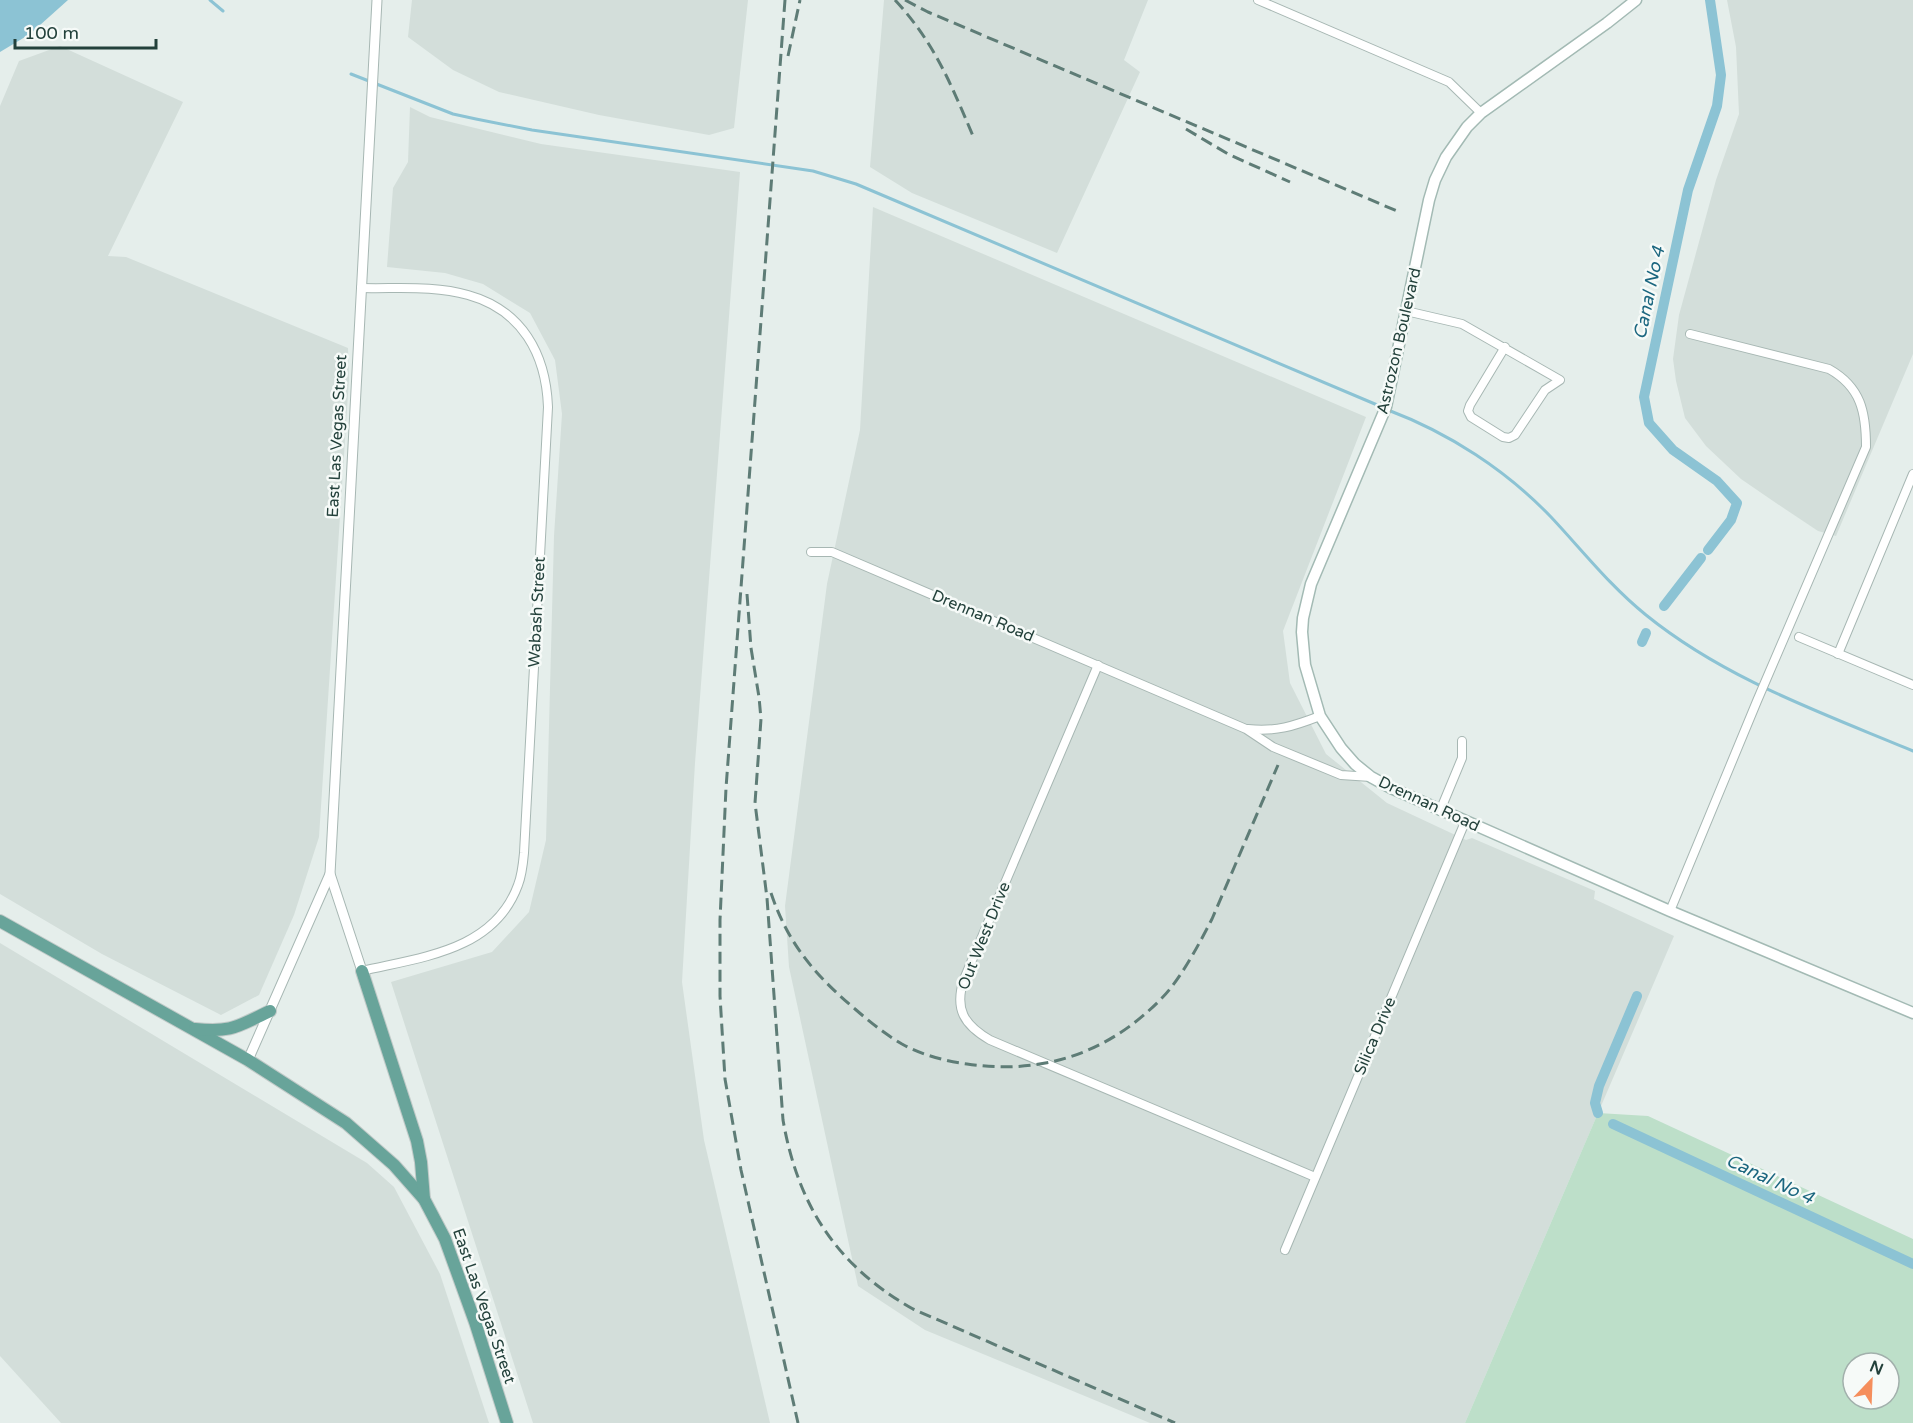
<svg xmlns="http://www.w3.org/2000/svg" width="1913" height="1423" viewBox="0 0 1913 1423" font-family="'Varela Round',sans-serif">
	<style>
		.built { fill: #d3deda }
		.green { fill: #bddfc9; fill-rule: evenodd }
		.water { fill: #8cc3d4 }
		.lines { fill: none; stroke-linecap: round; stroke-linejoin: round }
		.stream { stroke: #8cc3d4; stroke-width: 3 }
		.canal { stroke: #8cc3d4; stroke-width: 10 }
		.minor-casing { stroke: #a7b7b3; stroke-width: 10 }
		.tertiary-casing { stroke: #a7b7b3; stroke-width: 11 }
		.secondary-casing { stroke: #a3bab4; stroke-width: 13 }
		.primary-casing { stroke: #c1cac8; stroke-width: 14 }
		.minor { stroke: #fff; stroke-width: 8 }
		.tertiary { stroke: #fff; stroke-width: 9 }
		.secondary { stroke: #fff; stroke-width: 10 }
		.primary { stroke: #68a49a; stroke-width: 12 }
		.rail { stroke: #5e7c76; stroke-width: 3; stroke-dasharray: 12 6; stroke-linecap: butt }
		.labels { text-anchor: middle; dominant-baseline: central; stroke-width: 5; stroke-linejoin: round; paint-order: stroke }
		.street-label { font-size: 16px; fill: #23413b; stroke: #f6faf8 }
		.water-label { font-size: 18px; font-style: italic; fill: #1b667f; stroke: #f6faf8 }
	</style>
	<rect width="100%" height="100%" fill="#e5eeeb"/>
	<g class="built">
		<path d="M412 0H748L734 128 709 135 599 115 499 92 453 70 408 37Z"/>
		<path d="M884 0H1148L1124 60 1140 72 1057 253 912 193 870 167Z"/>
		<path d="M1727 0H1913V354L1836 536 1818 531 1776 503 1741 479 1706 446 1685 418 1676 381 1673 359 1679 315 1716 180 1739 114 1736 47Z"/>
		<path d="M60 46 183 102 108 256 126 257 348 348 349 379 319 837 294 915 259 995 221 1015 102 954 0 894V106L19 61Z"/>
		<path d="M410 107 430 117 541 144 740 172 695 763 682 982 704 1140 770 1423H533L391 982 492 952 529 912 546 840 554 536 562 414 555 360 530 313 483 284 445 273 387 267 393 188 408 162Z"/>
		<path d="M873 207 1366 417 1283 631 1290 683 1326 754 1387 803 1466 840 1472 838 1595 891 1594 899 1674 936 1465 1423H1150L925 1330 858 1286 789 967 785 906 827 584 860 430Z"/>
		<path d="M0 943 367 1163 394 1187 440 1274 489 1423H61L0 1356Z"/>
	</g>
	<path class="green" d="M1598 1113 1648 1116 1913 1239V1423H1465ZM1853 1363H1889V1399H1853Z"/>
	<path class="water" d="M0 0H68L30 34 0 52Z"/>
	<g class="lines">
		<g class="stream">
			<path d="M210 0 223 11"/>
			<path d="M351 74 453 114 476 119 532 130 813 171 856 184 1382 407"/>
			<path d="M1388 410C1449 433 1506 470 1551 517 1582 550 1610 586 1646 615 1725 679 1820 712 1913 751"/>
		</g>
		<g class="canal">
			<path d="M1708 550 1731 520 1737 503 1717 481 1673 450 1649 423 1644 397 1688 190 1717 106 1721 75 1710 0"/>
			<path d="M1664 606 1701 558"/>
			<path d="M1642 642 1646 633"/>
			<path d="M1598 1113 1595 1103 1599 1086 1637 996"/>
			<path d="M1613 1124 1913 1264"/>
		</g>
		<defs>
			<g id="minor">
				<path d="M1258 0 1449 82 1481 113"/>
				<path d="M361 288C396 289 434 285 468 295 522 310 546 354 548 407L524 853C523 864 522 875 518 885 494 951 421 957 362 971"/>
				<path d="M1406 311 1462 324 1560 380 1545 390 1515 435 1509 438 1503 437 1471 417 1468 411 1470 405 1505 347"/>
				<path d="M811 552H832L1246 729 1273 747 1341 775 1371 777"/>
				<path d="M1799 637 1913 685"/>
				<path d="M1838 654 1913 474"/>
				<path d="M1098 665 964 979C954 1009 964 1025 990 1040L1315 1177"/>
				<path d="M1248 729C1276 732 1294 726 1320 716"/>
				<path d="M1440 811 1462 758V741"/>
				<path d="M1670 911 1757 701 1866 447C1866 412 1861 387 1829 369L1690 334"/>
				<path d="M1285 1250 1465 822"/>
			</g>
			<g id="tertiary">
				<path d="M362 971 330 874 377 0"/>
				<path d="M248 1060 330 874"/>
			</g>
			<path id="secondary" d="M1636 0 1607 23 1481 113 1467 127 1446 157 1435 180 1429 200 1386 407 1311 584 1303 618 1302 632 1305 665 1320 716 1341 748 1355 764 1371 777 1391 788 1670 911 1913 1013"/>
			<g id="primary">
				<path d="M0 921 248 1060 346 1123 394 1165 424 1199 445 1239 475 1322 507 1423"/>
				<path d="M362 971 417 1141 421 1162 424 1199"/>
				<path d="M195 1029C232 1033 238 1026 270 1011"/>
			</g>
		</defs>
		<use href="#minor" class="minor-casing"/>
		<use href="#tertiary" class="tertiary-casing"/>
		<use href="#secondary" class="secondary-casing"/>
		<use href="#primary" class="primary-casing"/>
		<use href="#minor" class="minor"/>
		<use href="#tertiary" class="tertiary"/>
		<use href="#secondary" class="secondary"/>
		<use href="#primary" class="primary"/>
		<g class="rail">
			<path d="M785 0 726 788 720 920V996L725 1079 741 1170 798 1423"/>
			<path d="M895 0C934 42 951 84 973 136"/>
			<path d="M905 0 928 12 1397 211"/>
			<path d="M788 56 800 0"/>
			<path d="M1186 129 1228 154 1290 182"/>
			<path d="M747 594 751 648 759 697 761 719 755 803 767 898 783 1120C798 1206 837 1266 913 1309L1175 1423"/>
			<path d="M771 893C788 944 815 975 855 1009 870 1022 885 1034 902 1044 922 1055 945 1061 967 1064 1042 1075 1107 1054 1161 999 1181 979 1199 944 1212 919L1278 765"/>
		</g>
	</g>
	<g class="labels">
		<g class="street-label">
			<text transform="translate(1399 341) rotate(-77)">Astrozon Boulevard</text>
			<text transform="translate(337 436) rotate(-87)">East Las Vegas Street</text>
			<text transform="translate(537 612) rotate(-87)">Wabash Street</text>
			<text transform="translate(983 616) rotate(23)">Drennan Road</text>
			<text transform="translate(1429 804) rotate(25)">Drennan Road</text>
			<text transform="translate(984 936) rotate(-68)">Out West Drive</text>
			<text transform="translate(1375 1036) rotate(-67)">Silica Drive</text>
			<text transform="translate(484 1306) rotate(71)">East Las Vegas Street</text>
		</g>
		<g class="water-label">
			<text transform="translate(1649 293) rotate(-78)">Canal No 4</text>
			<text transform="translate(1770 1179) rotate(25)">Canal No 4</text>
		</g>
	</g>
	<g transform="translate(1871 1381) rotate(23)"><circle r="28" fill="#f6faf8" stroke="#a2b0ac" stroke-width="1.5"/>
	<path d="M0-4.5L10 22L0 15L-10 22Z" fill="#f58e5c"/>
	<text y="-9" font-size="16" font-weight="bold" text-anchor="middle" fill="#23413b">N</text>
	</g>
	<path d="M15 39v9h141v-9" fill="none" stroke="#23413b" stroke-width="3"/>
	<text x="24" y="39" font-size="18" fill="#23413b" stroke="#f6faf8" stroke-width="4.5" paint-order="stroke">100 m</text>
</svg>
